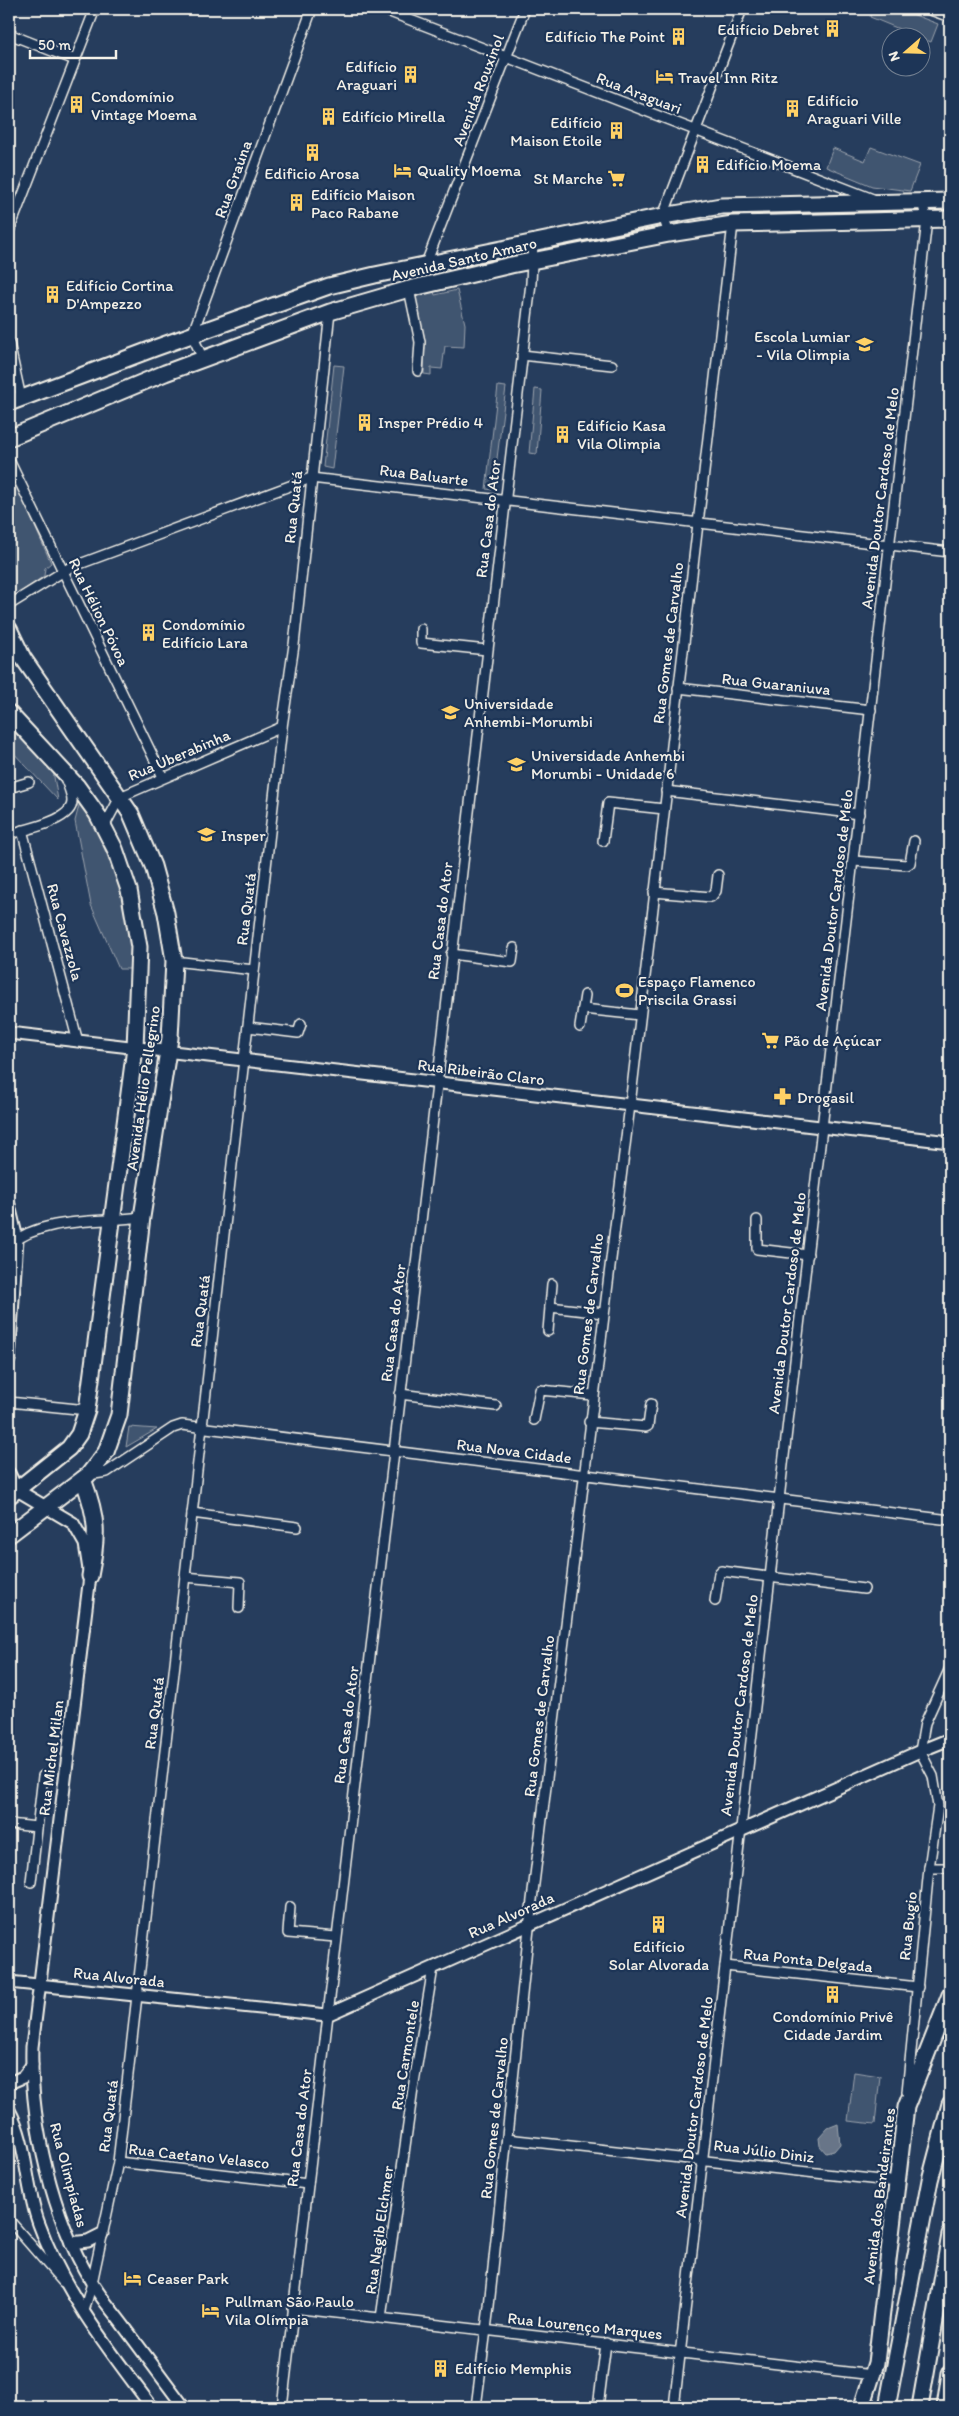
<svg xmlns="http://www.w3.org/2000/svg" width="959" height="2416" viewBox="0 0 959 2416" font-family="Itim,sans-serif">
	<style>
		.green { fill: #40546f; stroke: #9aa2ac }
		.water { fill: #677588; stroke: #9fa7ae }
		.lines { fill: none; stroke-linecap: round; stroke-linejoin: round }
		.minor-casing { stroke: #f4f1e8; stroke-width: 12 }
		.tertiary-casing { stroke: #f4f1e8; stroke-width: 15 }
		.primary-casing { stroke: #f4f1e8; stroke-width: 19 }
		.trunk-casing { stroke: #f4f1e8; stroke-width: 19 }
		.minor { stroke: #1d3557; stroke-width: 9 }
		.tertiary { stroke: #1d3557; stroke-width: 11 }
		.primary { stroke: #1d3557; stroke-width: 15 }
		.trunk { stroke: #1d3557; stroke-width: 15 }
		.labels { text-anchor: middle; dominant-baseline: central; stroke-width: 4.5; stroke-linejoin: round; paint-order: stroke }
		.poi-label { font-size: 16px; fill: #f4f1e8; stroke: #1d3557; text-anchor: start }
		.street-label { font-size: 16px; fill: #f4f1e8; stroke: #1d3557 }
	</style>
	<rect width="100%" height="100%" fill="#263d5d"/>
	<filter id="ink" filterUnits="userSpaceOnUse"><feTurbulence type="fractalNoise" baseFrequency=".02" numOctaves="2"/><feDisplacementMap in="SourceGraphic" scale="10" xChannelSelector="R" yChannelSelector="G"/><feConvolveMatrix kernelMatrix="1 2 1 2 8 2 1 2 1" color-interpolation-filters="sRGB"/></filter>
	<g filter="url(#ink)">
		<g class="green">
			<path d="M873 9H899L938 24 931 42 870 17Z"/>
			<path d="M871 147 920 165 910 191 872 186 826 167 833 148 865 161Z"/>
			<path d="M433 289 435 295 457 290 465 324 464 347 445 346 442 369 431 368V375L424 374 425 339 413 294Z"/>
			<path d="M334 365 344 366 332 469 323 467Z"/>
			<path d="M498 386 506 387 493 490 486 489Z"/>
			<path d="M535 389 542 390 537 454 529 453Z"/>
			<path d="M9 468 51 563 45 568 44 576 9 600Z"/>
			<path d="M9 718 53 771 58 800 9 748Z"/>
			<path d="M80 802 91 818 125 896 135 969H119L91 905 75 821Z"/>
			<path d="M129 1427 157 1429 126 1447Z"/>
			<path d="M854 2072 880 2076 875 2124 848 2121Z"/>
		</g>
		<path class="water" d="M838 2124 840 2144 834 2151 826 2153 820 2146 819 2138 828 2128Z"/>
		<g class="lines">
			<defs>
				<g id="minor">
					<path d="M382 9 873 199"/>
					<path d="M928 9 950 17"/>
					<path d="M9 34 75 60"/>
					<path d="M9 231 95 9"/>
					<path d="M669 234 663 216 742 9"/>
					<path d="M425 266 525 9"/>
					<path d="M409 289 420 342 418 371"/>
					<path d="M9 343 21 398"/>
					<path d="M522 355 612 365"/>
					<path d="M203 359 192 335 312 9"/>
					<path d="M9 460 163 777"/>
					<path d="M9 605 69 568 311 478 950 552"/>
					<path d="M421 629V643L487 650"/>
					<path d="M678 688 871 710"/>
					<path d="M9 788 29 782"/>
					<path d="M666 791 859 814"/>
					<path d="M104 827 120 797 282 727"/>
					<path d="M22 830 78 1042"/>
					<path d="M9 834C24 830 73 821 72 801 72 794 68 785 65 778"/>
					<path d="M603 841 608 803 664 809"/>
					<path d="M853 861 907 865 910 863 914 841"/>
					<path d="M654 892 711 897 716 891 718 875"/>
					<path d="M451 954 512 962 514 948"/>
					<path d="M174 961 254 970"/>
					<path d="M583 1009 640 1015"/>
					<path d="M248 1027 298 1033 301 1024"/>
					<path d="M580 1027 585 995"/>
					<path d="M757 1220V1249L808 1255"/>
					<path d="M9 1245C44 1216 100 1223 142 1217"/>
					<path d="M550 1307 603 1313"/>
					<path d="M548 1331 552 1284"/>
					<path d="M400 1394 496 1406"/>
					<path d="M9 1402 87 1410"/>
					<path d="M534 1420 540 1390 593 1395"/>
					<path d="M589 1422 646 1427 648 1426 651 1404"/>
					<path d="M88 1475 107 1472 173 1428 182 1425 950 1520"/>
					<path d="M192 1513 297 1527"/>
					<path d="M185 1577 240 1582 239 1608"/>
					<path d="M715 1601 719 1573 721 1571 864 1589"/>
					<path d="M9 1824 37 1827"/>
					<path d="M929 1868H950"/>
					<path d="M31 1882 43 1776"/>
					<path d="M290 1907 288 1933 336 1937"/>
					<path d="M725 1966 918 1987"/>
					<path d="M907 2092 929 1868 938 1806 933 1776 920 1751 925 1723 950 1668"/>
					<path d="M507 2139 898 2182"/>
					<path d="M9 2161 14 2123"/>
					<path d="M118 2162 308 2184"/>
					<path d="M9 2220 63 2282"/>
					<path d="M293 2308 873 2375"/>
					<path d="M84 2311 92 2283 118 2162 282 727 294 645 330 312"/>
					<path d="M381 2318 413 2089 433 1968"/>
					<path d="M282 2407 531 283 533 242"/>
					<path d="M476 2407 489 2306 532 1900 630 1105 733 224"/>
					<path d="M598 2407 606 2343"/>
					<path d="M674 2407 927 220 922 202"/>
				</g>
				<g id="tertiary">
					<path d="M9 1033 950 1142"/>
					<path d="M9 1205 17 1239 9 1360"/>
					<path d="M9 1473 17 1490 73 1523 85 1544 90 1576 32 2047C30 2122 52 2217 91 2281 100 2297 112 2310 123 2325 143 2352 164 2380 184 2407"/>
					<path d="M9 1982 327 2015 920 1751 950 1739"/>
					<path d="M9 2083 23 2077 32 2065"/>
					<path d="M9 2110C28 2144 25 2187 39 2224 63 2291 109 2350 152 2407"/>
					<path d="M71 2243 88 2241 102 2234"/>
				</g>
				<g id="primary">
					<path d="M9 403 155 348 329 286 375 275 663 216 721 206 950 201"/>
					<path d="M9 438 165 373 330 312 409 289 511 265 669 234 733 224 950 219"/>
					<path d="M9 629 23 658 131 814 153 866 166 913 174 961 170 1038 142 1217 119 1415 106 1452 88 1475 9 1535"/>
					<path d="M9 713 77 786 97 814 115 849 129 890 139 947 135 1048 87 1410 79 1434 69 1448 9 1496"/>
					<path d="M83 1479C98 1519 98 1535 90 1576"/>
				</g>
				<g id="trunk">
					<path d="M862 2407 876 2363 906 2107 950 1995"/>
					<path d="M887 2407 930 2180 950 2104"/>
					<path d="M920 2407 950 2235"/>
					<path d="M945 2407 950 2373"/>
				</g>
			</defs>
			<use href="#minor" class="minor-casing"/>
			<use href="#tertiary" class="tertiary-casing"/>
			<use href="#primary" class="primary-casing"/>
			<use href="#trunk" class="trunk-casing"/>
			<use href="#minor" class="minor"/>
			<use href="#tertiary" class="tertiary"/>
			<use href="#primary" class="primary"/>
			<use href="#trunk" class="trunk"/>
		</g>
	</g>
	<defs>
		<symbol id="building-bare" viewBox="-9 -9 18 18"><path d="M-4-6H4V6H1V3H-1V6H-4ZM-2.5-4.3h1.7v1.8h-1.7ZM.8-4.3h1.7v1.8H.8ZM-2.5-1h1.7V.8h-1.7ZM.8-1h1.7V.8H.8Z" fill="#ffd166" stroke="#1d3557" stroke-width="2.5" paint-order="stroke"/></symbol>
		<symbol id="hotel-bare" viewBox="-9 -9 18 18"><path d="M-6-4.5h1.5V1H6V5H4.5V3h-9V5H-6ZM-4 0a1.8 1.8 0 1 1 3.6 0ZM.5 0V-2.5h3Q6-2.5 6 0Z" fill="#ffd166" stroke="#1d3557" stroke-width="2.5" paint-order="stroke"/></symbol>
		<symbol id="supermarket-bare" viewBox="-9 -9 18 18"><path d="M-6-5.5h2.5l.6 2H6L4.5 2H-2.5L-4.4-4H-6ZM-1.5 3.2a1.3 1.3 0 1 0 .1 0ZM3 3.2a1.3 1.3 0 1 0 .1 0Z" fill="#ffd166" stroke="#1d3557" stroke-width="2.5" paint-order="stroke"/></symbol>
		<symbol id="school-bare" viewBox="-9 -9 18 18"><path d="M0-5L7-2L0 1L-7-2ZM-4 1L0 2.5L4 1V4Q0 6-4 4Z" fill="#ffd166" stroke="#1d3557" stroke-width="2.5" paint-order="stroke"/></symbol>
		<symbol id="university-bare" viewBox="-9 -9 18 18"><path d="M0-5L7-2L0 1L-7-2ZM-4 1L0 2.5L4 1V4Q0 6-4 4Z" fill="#ffd166" stroke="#1d3557" stroke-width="2.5" paint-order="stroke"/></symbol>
		<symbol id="stadium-bare" viewBox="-9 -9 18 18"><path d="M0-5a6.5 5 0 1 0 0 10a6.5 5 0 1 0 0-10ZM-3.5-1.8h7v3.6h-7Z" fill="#ffd166" stroke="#1d3557" stroke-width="2.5" paint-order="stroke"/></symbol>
		<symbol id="pharmacy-bare" viewBox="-9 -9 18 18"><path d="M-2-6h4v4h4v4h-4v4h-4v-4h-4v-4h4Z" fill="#ffd166" stroke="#1d3557" stroke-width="2.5" paint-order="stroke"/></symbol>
	</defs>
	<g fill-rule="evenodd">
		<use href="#building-bare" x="820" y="16" width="25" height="25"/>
		<use href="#building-bare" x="666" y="24" width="25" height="25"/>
		<use href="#building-bare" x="398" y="62" width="25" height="25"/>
		<use href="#hotel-bare" x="652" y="64" width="25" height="25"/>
		<use href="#building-bare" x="64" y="92" width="25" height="25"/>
		<use href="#building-bare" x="780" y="96" width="25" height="25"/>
		<use href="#building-bare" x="316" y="104" width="25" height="25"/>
		<use href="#building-bare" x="604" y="118" width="25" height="25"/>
		<use href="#building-bare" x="300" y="140" width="25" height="25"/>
		<use href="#building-bare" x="690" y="152" width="25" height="25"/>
		<use href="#hotel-bare" x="390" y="158" width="25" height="25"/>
		<use href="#supermarket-bare" x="604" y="166" width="25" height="25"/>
		<use href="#building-bare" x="284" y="190" width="25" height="25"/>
		<use href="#building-bare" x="40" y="282" width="25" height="25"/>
		<use href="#school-bare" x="852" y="332" width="25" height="25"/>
		<use href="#building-bare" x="352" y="410" width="25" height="25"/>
		<use href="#building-bare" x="550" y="422" width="25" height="25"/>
		<use href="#building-bare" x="136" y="620" width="25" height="25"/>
		<use href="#university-bare" x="438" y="700" width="25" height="25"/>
		<use href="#university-bare" x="504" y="752" width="25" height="25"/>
		<use href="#university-bare" x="194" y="822" width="25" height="25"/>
		<use href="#stadium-bare" x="612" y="978" width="25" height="25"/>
		<use href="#supermarket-bare" x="758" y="1028" width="25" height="25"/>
		<use href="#pharmacy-bare" x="770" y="1084" width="25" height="25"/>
		<use href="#building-bare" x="646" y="1912" width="25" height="25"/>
		<use href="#building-bare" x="820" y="1982" width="25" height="25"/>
		<use href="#hotel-bare" x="120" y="2266" width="25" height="25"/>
		<use href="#hotel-bare" x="198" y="2298" width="25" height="25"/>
		<use href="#building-bare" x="428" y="2356" width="25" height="25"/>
	</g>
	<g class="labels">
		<g class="poi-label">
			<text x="819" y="29" text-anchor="end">Edifício Debret</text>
			<text x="665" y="36" text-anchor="end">Edifício The Point</text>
			<text x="397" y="66" text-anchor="end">Edifício<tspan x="397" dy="18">Araguari</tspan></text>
			<text x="678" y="77">Travel Inn Ritz</text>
			<text x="91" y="96">Condomínio<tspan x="91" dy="18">Vintage Moema</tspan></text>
			<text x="807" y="100">Edifício<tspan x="807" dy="18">Araguari Ville</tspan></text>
			<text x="342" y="116">Edifício Mirella</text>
			<text x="602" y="122" text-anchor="end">Edifício<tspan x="602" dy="18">Maison Etoile</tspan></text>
			<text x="716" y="164">Edifício Moema</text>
			<text x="417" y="170">Quality Moema</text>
			<text x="312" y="173" text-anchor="middle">Edificio Arosa</text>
			<text x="603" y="178" text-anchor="end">St Marche</text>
			<text x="311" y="194">Edifício Maison<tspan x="311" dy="18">Paco Rabane</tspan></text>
			<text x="66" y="285">Edifício Cortina<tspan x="66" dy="18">D'Ampezzo</tspan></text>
			<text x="850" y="336" text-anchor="end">Escola Lumiar<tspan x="850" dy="18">- Vila Olimpia</tspan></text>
			<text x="378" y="422">Insper Prédio 4</text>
			<text x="577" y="425">Edifício Kasa<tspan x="577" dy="18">Vila Olimpia</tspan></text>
			<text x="162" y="624">Condomínio<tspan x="162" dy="18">Edifício Lara</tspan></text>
			<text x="464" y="703">Universidade<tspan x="464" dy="18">Anhembi-Morumbi</tspan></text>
			<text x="531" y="755">Universidade Anhembi<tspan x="531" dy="18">Morumbi - Unidade 6</tspan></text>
			<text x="221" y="835">Insper</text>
			<text x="638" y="981">Espaço Flamenco<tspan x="638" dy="18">Priscila Grassi</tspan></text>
			<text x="784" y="1040">Pão de Açúcar</text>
			<text x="797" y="1097">Drogasil</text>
			<text x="659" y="1946" text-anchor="middle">Edifício<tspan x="659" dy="18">Solar Alvorada</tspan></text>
			<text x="833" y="2016" text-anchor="middle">Condomínio Privê<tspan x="833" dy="18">Cidade Jardim</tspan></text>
			<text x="147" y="2278">Ceaser Park</text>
			<text x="225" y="2301">Pullman São Paulo<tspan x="225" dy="18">Vila Olímpia</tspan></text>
			<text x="455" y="2368">Edifício Memphis</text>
		</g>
		<g class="street-label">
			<text transform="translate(478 90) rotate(-69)">Avenida Rouxinol</text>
			<text transform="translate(639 93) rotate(21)">Rua Araguari</text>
			<text transform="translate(233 179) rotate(-70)">Rua Graúna</text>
			<text transform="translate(464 259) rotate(-13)">Avenida Santo Amaro</text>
			<text transform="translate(424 475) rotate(7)">Rua Baluarte</text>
			<text transform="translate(880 498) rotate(-83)">Avenida Doutor Cardoso de Melo</text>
			<text transform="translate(293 507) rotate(-84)">Rua Quatá</text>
			<text transform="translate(488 519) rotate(-83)">Rua Casa do Ator</text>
			<text transform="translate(99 612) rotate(64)">Rua Hélion Póvoa</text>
			<text transform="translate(668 643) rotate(-83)">Rua Gomes de Carvalho</text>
			<text transform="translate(776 684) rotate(6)">Rua Guaraniuva</text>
			<text transform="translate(179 755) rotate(-23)">Rua Uberabinha</text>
			<text transform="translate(834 900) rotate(-83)">Avenida Doutor Cardoso de Melo</text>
			<text transform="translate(246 909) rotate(-83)">Rua Quatá</text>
			<text transform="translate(440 921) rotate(-83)">Rua Casa do Ator</text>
			<text transform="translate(65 932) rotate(75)">Rua Cavazzola</text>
			<text transform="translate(481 1072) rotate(7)">Rua Ribeirão Claro</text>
			<text transform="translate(143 1088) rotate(-82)">Avenida Hélio Pellegrino</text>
			<text transform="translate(787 1303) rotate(-83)">Avenida Doutor Cardoso de Melo</text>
			<text transform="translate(200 1311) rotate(-83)">Rua Quatá</text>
			<text transform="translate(588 1314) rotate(-83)">Rua Gomes de Carvalho</text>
			<text transform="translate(393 1323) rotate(-83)">Rua Casa do Ator</text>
			<text transform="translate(514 1451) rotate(7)">Rua Nova Cidade</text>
			<text transform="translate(739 1705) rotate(-83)">Avenida Doutor Cardoso de Melo</text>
			<text transform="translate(154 1713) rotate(-83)">Rua Quatá</text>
			<text transform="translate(539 1716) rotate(-83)">Rua Gomes de Carvalho</text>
			<text transform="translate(346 1725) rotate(-83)">Rua Casa do Ator</text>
			<text transform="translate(51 1758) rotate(-83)">Rua Michel Milan</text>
			<text transform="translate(511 1915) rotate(-24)">Rua Alvorada</text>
			<text transform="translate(908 1926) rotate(-84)">Rua Bugio</text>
			<text transform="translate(808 1960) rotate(6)">Rua Ponta Delgada</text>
			<text transform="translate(119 1977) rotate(6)">Rua Alvorada</text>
			<text transform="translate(405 2055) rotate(-81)">Rua Carmontele</text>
			<text transform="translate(694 2107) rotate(-83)">Avenida Doutor Cardoso de Melo</text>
			<text transform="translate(108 2116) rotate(-83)">Rua Quatá</text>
			<text transform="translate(494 2118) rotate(-84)">Rua Gomes de Carvalho</text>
			<text transform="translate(299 2128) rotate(-83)">Rua Casa do Ator</text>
			<text transform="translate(764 2151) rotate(7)">Rua Júlio Diniz</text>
			<text transform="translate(199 2156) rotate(6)">Rua Caetano Velasco</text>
			<text transform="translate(69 2175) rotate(75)">Rua Olimpíadas</text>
			<text transform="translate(879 2196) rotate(-83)">Avenida dos Bandeirantes</text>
			<text transform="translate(379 2230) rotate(-82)">Rua Nagib Elchmer</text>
			<text transform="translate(585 2326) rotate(6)">Rua Lourenço Marques</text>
		</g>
	</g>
	<rect width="959" height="2416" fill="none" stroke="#1d3557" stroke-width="30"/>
	<rect x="15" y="15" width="929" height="2386" fill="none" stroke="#f4f1e8" stroke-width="2" filter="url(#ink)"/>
	<g transform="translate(906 52) rotate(250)"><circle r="24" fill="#1d3557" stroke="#738091"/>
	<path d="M0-4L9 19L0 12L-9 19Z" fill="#ffd166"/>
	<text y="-8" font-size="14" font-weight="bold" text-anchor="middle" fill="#f4f1e8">N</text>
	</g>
	<path d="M30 50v8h86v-8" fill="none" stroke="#f4f1e8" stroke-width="2.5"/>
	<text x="38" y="50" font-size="15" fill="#f4f1e8" stroke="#1d3557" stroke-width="4" paint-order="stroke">50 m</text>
</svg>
